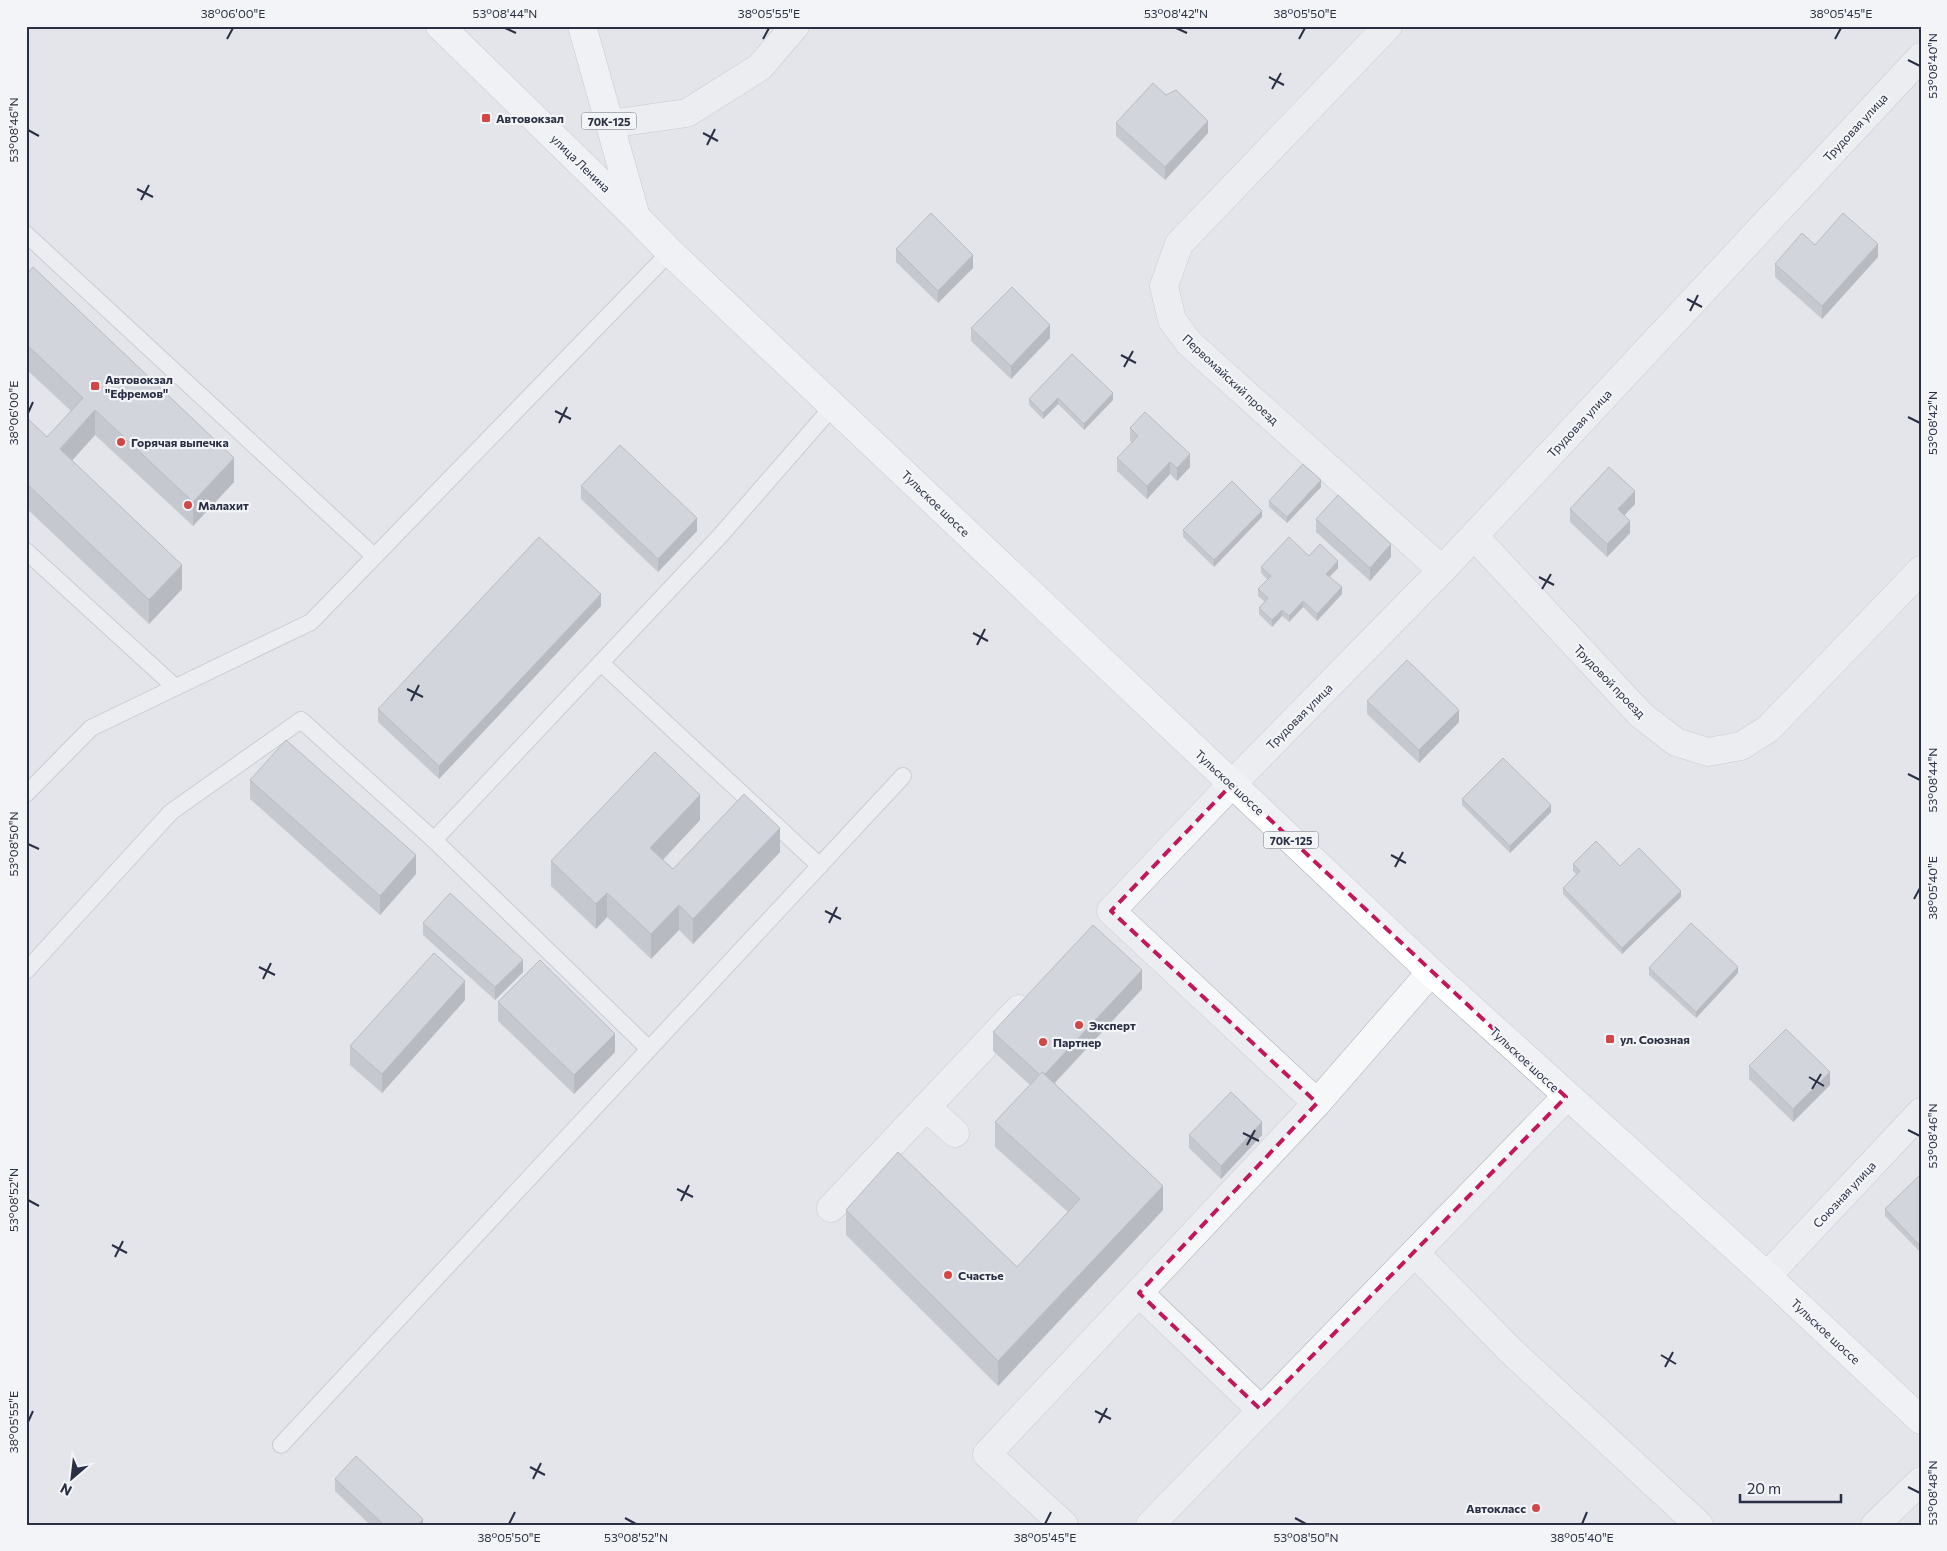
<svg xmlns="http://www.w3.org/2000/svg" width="1947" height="1551" viewBox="0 0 1947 1551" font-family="Commissioner,sans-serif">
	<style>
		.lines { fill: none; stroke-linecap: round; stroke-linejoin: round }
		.service-casing { stroke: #a8abb6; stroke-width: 18 }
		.minor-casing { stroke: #a8abb6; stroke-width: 29 }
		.secondary-casing { stroke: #a8abb6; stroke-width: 29 }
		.primary-casing { stroke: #a2a7b8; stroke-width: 29 }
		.service { stroke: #f6f7f9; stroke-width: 16 }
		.minor { stroke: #f6f7f9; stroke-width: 28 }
		.secondary { stroke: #fff; stroke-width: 28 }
		.primary { stroke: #fff; stroke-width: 28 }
		.wall { fill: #a3a5af }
		.shaded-wall { fill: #84868e }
		.building { fill: #bdc0cb; stroke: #84868e }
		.marked { fill: none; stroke: #c2185b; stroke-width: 4; stroke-dasharray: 10 6; stroke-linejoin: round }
		.ticks { fill: none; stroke: #2a3044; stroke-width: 2 }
		.poi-dot { fill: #d24746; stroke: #f3f4f8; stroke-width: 2 }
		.labels { text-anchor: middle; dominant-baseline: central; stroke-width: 4.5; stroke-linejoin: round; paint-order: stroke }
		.shield { fill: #f3f4f8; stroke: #666b7a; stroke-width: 1 }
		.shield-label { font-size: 11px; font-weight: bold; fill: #2a3044 }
		.poi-label { font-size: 12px; font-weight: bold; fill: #2a3044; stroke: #f3f4f8; text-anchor: start }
		.street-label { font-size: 12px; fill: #2a3044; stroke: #f3f4f8 }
		.neatline { fill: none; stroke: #2a3044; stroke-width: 2 }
		.ticks-label { font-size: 12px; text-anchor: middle; fill: #2a3044 }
	</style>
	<rect width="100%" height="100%" fill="#e3e5eb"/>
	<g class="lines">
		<defs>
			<g id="service">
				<path d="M26 234 374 556"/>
				<path d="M26 551 175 687"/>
				<path d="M601 663 820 866"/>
				<path d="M26 794 91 728 311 622 670 252"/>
				<path d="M434 840 720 536 834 405"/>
				<path d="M26 971 171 812 301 720 434 840 648 1048"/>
				<path d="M281 1445 903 776"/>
			</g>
			<g id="minor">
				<path d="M1388 26 1179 244 1164 286 1172 320 1189 343 1442 570"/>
				<path d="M609 124 687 113 760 67 795 26"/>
				<path d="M1474 536 1641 715 1676 742 1708 752 1741 746 1768 729 1921 570"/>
				<path d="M1317 1103 1111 911 1232 784 1442 570 1921 57"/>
				<path d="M926 1107 955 1133"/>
				<path d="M831 1208 1019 1009"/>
				<path d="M1415 1253 1510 1350 1699 1525"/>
				<path d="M1767 1276 1921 1112"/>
				<path d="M1139 1293 1260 1409"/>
				<path d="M1064 1525 987 1454 1317 1103 1431 972"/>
				<path d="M1150 1525 1566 1097"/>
				<path d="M1875 1525 1921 1481"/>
			</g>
			<path id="secondary" d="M440 26 636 217"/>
			<path id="primary" d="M582 26 636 217 670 252 1431 972 1767 1276 1921 1420"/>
		</defs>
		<use href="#service" class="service-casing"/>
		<use href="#minor" class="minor-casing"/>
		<use href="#secondary" class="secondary-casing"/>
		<use href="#primary" class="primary-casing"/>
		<use href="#service" class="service"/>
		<use href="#minor" class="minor"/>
		<use href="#secondary" class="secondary"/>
		<use href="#primary" class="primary"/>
	</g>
	<g class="wall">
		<path d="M1116 123 1208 133 1165 180 1116 136Z"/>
		<path d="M1815 245 1878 257 1822 319 1775 277V264Z"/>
		<path d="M896 249 973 268 938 303 896 262Z"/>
		<path d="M26 275 234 482 193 526 95 435 72 460 182 589 149 624 26 508V417L47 437 71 411 26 369Z"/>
		<path d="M971 328 1050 338 1011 379 971 341Z"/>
		<path d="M1072 354 1113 400 1084 430 1058 404 1043 419 1029 405V399Z"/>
		<path d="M1130 428 1190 467 1177 481 1170 474 1147 499 1117 471V458L1132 442 1130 441Z"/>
		<path d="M581 486 697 531 658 572 581 499Z"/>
		<path d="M1321 487 1287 523 1269 507V501Z"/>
		<path d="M1635 504 1624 515 1630 533 1607 557 1570 522V509Z"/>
		<path d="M1262 517 1214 567 1183 537V530Z"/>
		<path d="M1316 519 1391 557 1370 581 1316 532Z"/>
		<path d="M1309 556 1338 568 1330 577 1342 594 1317 621 1303 607 1289 622 1282 616 1272 627 1259 614V608L1265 602 1258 596V589L1268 580 1261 573V567Z"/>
		<path d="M601 606 439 779 378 722V709Z"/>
		<path d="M1367 701 1459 722 1419 763 1367 714Z"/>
		<path d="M250 780 416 874 380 915 250 799Z"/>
		<path d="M1462 799 1551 812 1510 853 1462 805Z"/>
		<path d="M700 820 663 860 673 869 780 852 693 944 679 930 651 959 607 917 596 929 551 886V861Z"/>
		<path d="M1573 864 1620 866 1681 897 1622 954 1563 894V888L1577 875 1573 871Z"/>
		<path d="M423 923 523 972 495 1000 423 935Z"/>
		<path d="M1649 968 1738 973 1696 1018 1649 975Z"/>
		<path d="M1142 989 1055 1083 1163 1210 998 1386 846 1235V1210L1017 1267 1068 1212 995 1147V1122L1030 1085 993 1051V1032Z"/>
		<path d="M465 1000 382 1093 350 1065V1046Z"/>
		<path d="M498 1002 615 1052 574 1094 498 1021Z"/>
		<path d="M1749 1066 1830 1085 1793 1122 1749 1079Z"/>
		<path d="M1189 1135H1262L1221 1179 1189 1148Z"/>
		<path d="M1921 1174V1253L1885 1216V1209Z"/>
		<path d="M335 1479 423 1525H370L335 1491Z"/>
	</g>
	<g class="shaded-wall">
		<path d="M1208 121V133L1165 180V167Z"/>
		<path d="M1878 244V257L1822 319V306Z"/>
		<path d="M973 255V268L938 303V291Z"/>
		<path d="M1050 325V338L1011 379V366Z"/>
		<path d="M1113 393V400L1084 430V424Z"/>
		<path d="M1058 398V404L1043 419V413Z"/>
		<path d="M95 410V435L60 474V449Z"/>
		<path d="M1190 454V467L1177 481V468Z"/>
		<path d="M234 458V482L193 526V502Z"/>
		<path d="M1170 462V474L1147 499V486Z"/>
		<path d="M1321 480V487L1287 523V517Z"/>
		<path d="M1635 491V504L1618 522V509Z"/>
		<path d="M1262 511V517L1214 567V560Z"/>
		<path d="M697 518V531L658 572V559Z"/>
		<path d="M1630 521V533L1607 557V544Z"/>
		<path d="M1391 544V557L1370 581V568Z"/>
		<path d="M1338 561V568L1326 580V574Z"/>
		<path d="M182 565V589L149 624V600Z"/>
		<path d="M1342 587V594L1317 621V614Z"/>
		<path d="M601 594V606L439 779V766Z"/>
		<path d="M1303 601V607L1289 622V616Z"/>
		<path d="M1282 610V616L1272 627V620Z"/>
		<path d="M1459 710V722L1419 763V750Z"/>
		<path d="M700 795V820L650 873V848Z"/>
		<path d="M1551 805V812L1510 853V846Z"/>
		<path d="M780 828V852L693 944V919Z"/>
		<path d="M416 855V874L380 915V896Z"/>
		<path d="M1681 891V897L1622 954V948Z"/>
		<path d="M607 893V917L596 929V904Z"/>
		<path d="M679 905V930L651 959V934Z"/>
		<path d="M523 960V972L495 1000V987Z"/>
		<path d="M1738 967V973L1696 1018V1012Z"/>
		<path d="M1142 970V989L1042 1096V1077Z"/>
		<path d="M465 981V1000L382 1093V1074Z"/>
		<path d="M615 1034V1052L574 1094V1075Z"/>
		<path d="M1830 1072V1085L1793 1122V1109Z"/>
		<path d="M1262 1122V1135L1221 1179V1166Z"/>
		<path d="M1163 1186V1210L998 1386V1361Z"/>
		<path d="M423 1519V1525H418Z"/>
	</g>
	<g class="building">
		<path d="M1153 83 1166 95 1176 90 1208 121 1165 167 1116 123Z"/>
		<path d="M931 213 973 255 938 291 896 249Z"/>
		<path d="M1843 213 1878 244 1822 306 1775 264 1802 233 1815 245Z"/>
		<path d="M33 267 234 458 193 502 95 410 60 449 182 565 149 600 26 483V417L47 437 83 398 26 344V275Z"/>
		<path d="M1012 287 1050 325 1011 366 971 328Z"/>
		<path d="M1072 354 1113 393 1084 424 1058 398 1043 413 1029 399Z"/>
		<path d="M1145 412 1190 454 1177 468 1170 462 1147 486 1117 458 1138 436 1130 428Z"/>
		<path d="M620 445 697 518 658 559 581 486Z"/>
		<path d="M1303 464 1321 480 1287 517 1269 501Z"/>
		<path d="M1609 467 1635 491 1618 509 1630 521 1607 544 1570 509Z"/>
		<path d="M1232 481 1262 511 1214 560 1183 530Z"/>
		<path d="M1338 495 1391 544 1370 568 1316 519Z"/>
		<path d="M539 537 601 594 439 766 378 709Z"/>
		<path d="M1289 537 1309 556 1320 544 1338 561 1326 574 1342 587 1317 614 1303 601 1289 616 1282 610 1272 620 1259 608 1268 598 1258 589 1271 576 1261 567Z"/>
		<path d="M1407 660 1459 710 1419 750 1367 701Z"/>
		<path d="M286 740 416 855 380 896 250 780Z"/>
		<path d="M655 752 700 795 650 848 673 869 744 794 780 828 693 919 679 905 651 934 607 893 596 904 551 861Z"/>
		<path d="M1503 758 1551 805 1510 846 1462 799Z"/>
		<path d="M1596 841 1620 866 1639 848 1681 891 1622 948 1563 888 1580 871 1573 864Z"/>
		<path d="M450 893 523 960 495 987 423 923Z"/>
		<path d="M1691 923 1738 967 1696 1012 1649 968Z"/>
		<path d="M1093 925 1142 970 1045 1074 1042 1072 1040 1075 993 1032Z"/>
		<path d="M434 953 465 981 382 1074 350 1046Z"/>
		<path d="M540 960 615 1034 574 1075 498 1002Z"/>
		<path d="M1786 1029 1830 1072 1793 1109 1749 1066Z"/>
		<path d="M1042 1072 1163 1186 998 1361 846 1210 898 1152 1017 1267 1080 1199 995 1122Z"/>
		<path d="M1231 1092 1262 1122 1221 1166 1189 1135Z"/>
		<path d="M1921 1174V1247L1885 1209Z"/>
		<path d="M356 1456 423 1519 418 1525H384L335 1479Z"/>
	</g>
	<path d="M0 0H1947V1551H0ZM1232 784 1566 1097 1260 1409 1139 1293 1317 1103 1111 911Z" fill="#e3e5eb" fill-opacity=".55" fill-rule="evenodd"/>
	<path class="marked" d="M1232 784 1566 1097 1260 1409 1139 1293 1317 1103 1111 911Z"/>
	<path class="ticks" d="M505 28 516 33M1176 28 1187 33M227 39 233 28M763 39 769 28M1299 39 1305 28M1835 39 1841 28M1908 60 1920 66M1269 77 1284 85M1272 89 1281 73M28 130 39 136M703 133 718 141M707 145 715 129M137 189 153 197M141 200 149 185M1687 299 1702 307M1690 311 1698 295M1121 355 1136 363M1124 367 1133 351M555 411 571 419M28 413 33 402M1908 417 1920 423M559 423 567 407M1539 577 1554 585M1542 589 1551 574M973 633 988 641M977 645 985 629M407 689 423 697M411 701 419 685M1908 774 1920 780M28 844 39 849M1391 855 1406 863M1395 867 1403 852M1914 899 1920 888M825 911 841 919M829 923 837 907M259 967 275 975M263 979 271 963M1809 1077 1824 1086M1812 1089 1821 1074M1908 1130 1920 1136M1243 1133 1259 1141M1247 1145 1255 1130M677 1189 693 1197M28 1200 39 1206M681 1201 689 1185M112 1245 127 1253M115 1257 123 1241M1661 1355 1676 1364M1665 1367 1673 1352M1095 1411 1111 1419M28 1422 33 1411M1099 1423 1107 1408M530 1467 545 1475M533 1479 541 1463M1908 1487 1920 1493M625 1518 636 1524M1295 1518 1306 1524M509 1524 515 1512M1045 1524 1051 1512M1582 1524 1587 1512"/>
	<g class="poi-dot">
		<rect x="481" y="113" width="10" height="10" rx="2.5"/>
		<rect x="90" y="381" width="10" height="10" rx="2.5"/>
		<circle cx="121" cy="442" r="5"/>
		<circle cx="188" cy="505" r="5"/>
		<circle cx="1079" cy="1025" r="5"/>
		<rect x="1605" y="1034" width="10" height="10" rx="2.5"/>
		<circle cx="1043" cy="1042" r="5"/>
		<circle cx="948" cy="1275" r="5"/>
		<circle cx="1536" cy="1508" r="5"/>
	</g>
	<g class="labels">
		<g class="shield">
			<rect x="581.5" y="112.5" width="55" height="17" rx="4"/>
			<rect x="1263.5" y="831.5" width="55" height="17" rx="4"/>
		</g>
		<g class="shield-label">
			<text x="609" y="121">70К-125</text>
			<text x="1291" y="840">70К-125</text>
		</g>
		<g class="poi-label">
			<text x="496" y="118">Автовокзал</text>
			<text x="105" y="379">Автовокзал<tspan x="105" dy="14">"Ефремов"</tspan></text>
			<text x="131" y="442">Горячая выпечка</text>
			<text x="198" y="505">Малахит</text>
			<text x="1089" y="1025">Эксперт</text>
			<text x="1620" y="1039">ул. Союзная</text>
			<text x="1053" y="1042">Партнер</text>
			<text x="958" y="1275">Счастье</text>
			<text x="1526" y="1508" text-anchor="end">Автокласс</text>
		</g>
		<g class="street-label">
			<text transform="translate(1855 127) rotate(-47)">Трудовая улица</text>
			<text transform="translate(581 163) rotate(44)">улица Ленина</text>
			<text transform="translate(1231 379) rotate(43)">Первомайский проезд</text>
			<text transform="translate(1579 423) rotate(-47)">Трудовая улица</text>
			<text transform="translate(936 503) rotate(44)">Тульское шоссе</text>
			<text transform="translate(1610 681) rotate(46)">Трудовой проезд</text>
			<text transform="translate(1299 716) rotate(-45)">Трудовая улица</text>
			<text transform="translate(1230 782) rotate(43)">Тульское шоссе</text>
			<text transform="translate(1525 1059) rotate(43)">Тульское шоссе</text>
			<text transform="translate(1844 1194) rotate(-47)">Союзная улица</text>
			<text transform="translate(1826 1331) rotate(43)">Тульское шоссе</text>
		</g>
	</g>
	<rect width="1947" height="1551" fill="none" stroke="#f3f4f8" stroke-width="55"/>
	<g transform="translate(72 1478) rotate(208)" stroke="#f3f4f8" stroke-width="4" paint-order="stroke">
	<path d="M0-4L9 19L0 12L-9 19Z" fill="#2a3044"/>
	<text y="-8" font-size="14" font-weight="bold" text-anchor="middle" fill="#2a3044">N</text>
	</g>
	<path d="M1740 1494v8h101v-8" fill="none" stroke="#2a3044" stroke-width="2.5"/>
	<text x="1747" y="1494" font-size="15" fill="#2a3044" stroke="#f3f4f8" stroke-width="4" paint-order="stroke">20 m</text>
	<rect x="28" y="28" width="1892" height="1496" class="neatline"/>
	<g class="ticks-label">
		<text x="233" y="18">38°06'00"E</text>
		<text x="505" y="18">53°08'44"N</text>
		<text x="769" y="18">38°05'55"E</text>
		<text x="1176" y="18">53°08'42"N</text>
		<text x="1305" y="18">38°05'50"E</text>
		<text x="1841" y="18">38°05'45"E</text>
		<text transform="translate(1933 66) rotate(-90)" y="4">53°08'40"N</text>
		<text transform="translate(14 130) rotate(-90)" y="4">53°08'46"N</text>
		<text transform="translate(14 413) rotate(-90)" y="4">38°06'00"E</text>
		<text transform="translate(1933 423) rotate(-90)" y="4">53°08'42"N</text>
		<text transform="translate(1933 780) rotate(-90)" y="4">53°08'44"N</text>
		<text transform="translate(14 844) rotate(-90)" y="4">53°08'50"N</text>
		<text transform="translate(1933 888) rotate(-90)" y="4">38°05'40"E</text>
		<text transform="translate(1933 1136) rotate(-90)" y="4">53°08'46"N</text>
		<text transform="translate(14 1200) rotate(-90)" y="4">53°08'52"N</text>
		<text transform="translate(14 1422) rotate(-90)" y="4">38°05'55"E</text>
		<text transform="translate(1933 1493) rotate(-90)" y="4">53°08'48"N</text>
		<text x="509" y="1542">38°05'50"E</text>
		<text x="636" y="1542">53°08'52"N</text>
		<text x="1045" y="1542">38°05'45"E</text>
		<text x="1306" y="1542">53°08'50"N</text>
		<text x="1582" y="1542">38°05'40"E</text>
	</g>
</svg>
